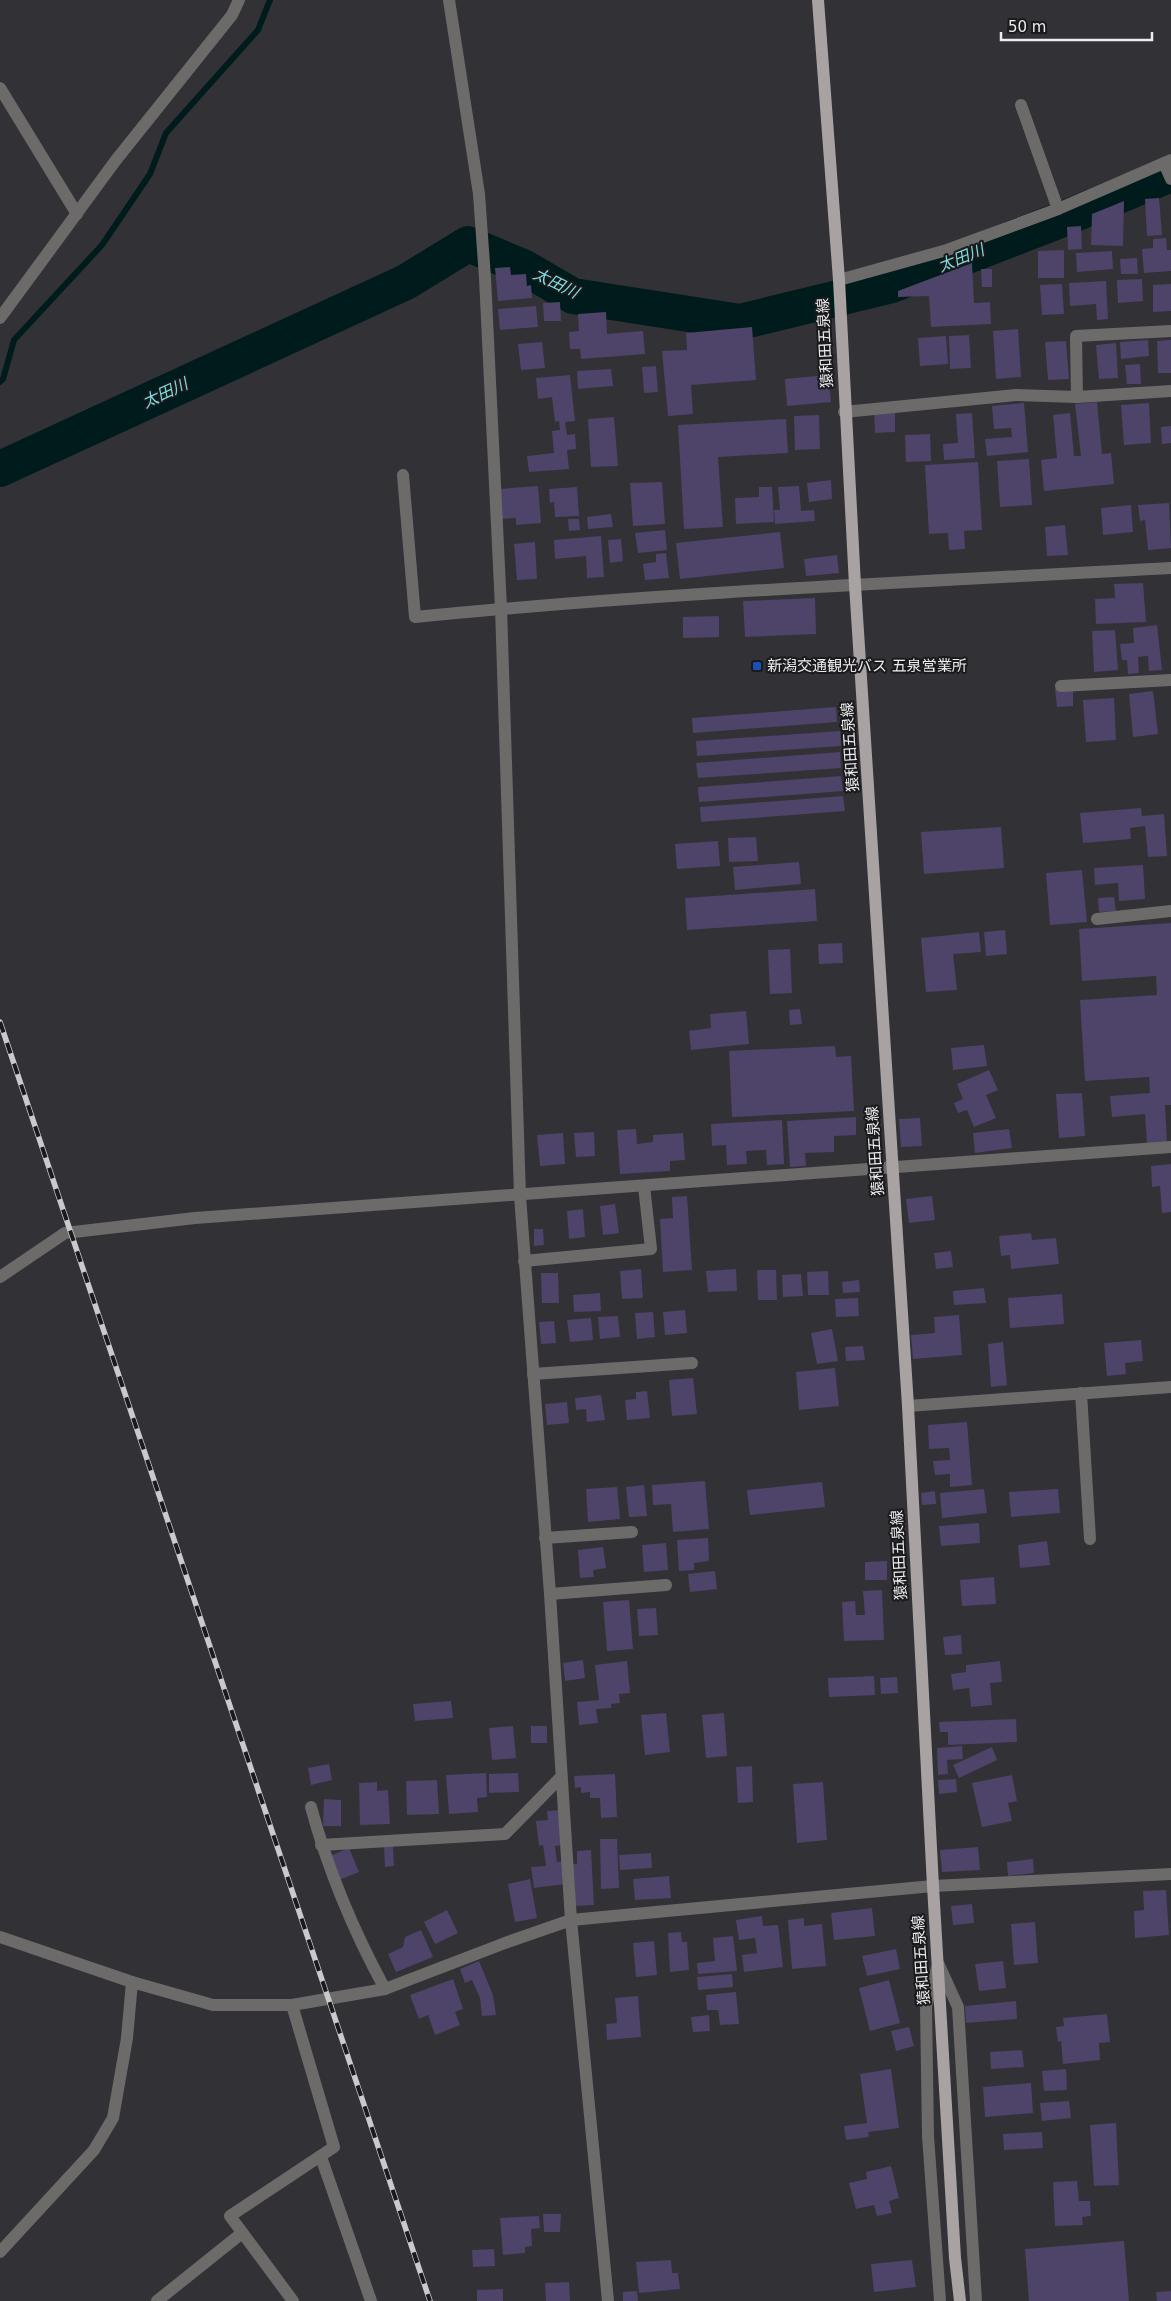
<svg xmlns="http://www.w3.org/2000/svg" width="1171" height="2301" viewBox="0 0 1171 2301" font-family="'DejaVu Sans','Noto Sans JP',sans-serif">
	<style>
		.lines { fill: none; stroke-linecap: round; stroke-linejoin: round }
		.stream { stroke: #001b1c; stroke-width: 6 }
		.river { stroke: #001b1c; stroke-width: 36 }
		.building { fill: #4e4368 }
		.minor { stroke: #6d6a6a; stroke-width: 12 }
		.major { stroke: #a8a2a2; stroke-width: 12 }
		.rail-casing { stroke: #cac9ce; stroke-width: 5.5 }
		.rail { stroke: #1a191b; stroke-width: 4; stroke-dasharray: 11; stroke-linecap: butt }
		.transit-dot { fill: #1a4fb4; stroke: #1a191b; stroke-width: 2 }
		.labels { text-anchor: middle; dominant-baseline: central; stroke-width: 4; stroke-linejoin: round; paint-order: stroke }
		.street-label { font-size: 15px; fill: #ecebef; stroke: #1a191b }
		.poi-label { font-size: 15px; fill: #ecebef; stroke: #1a191b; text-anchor: start }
		.water-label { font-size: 16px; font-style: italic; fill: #7ddfe1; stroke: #1a191b }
	</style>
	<rect width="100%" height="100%" fill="#323136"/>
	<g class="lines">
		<path class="stream" d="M0 382 3 379 14 340 102 245 150 174 166 133 258 30 270 0"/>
		<path class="river" d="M0 469 406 282 468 244 523 267 573 296 740 322 892 285 1063 219 1171 174"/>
	</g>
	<g class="building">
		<path d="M1159 198 1162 235 1147 236 1145 199Z"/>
		<path d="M1124 201 1123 246 1091 245 1092 214Z"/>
		<path d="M1081 226 1082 249 1068 250 1067 227Z"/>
		<path d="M1166 238 1167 250H1171V271L1144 273 1142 249 1153 248V239Z"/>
		<path d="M1064 250V278H1038V251Z"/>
		<path d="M1112 251 1113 269 1077 272 1076 253Z"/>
		<path d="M1137 258 1138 274H1121L1120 259Z"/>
		<path d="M972 263 974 303 990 302 991 324 931 327 929 296 898 297V291Z"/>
		<path d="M510 267 511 275 526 274 527 286 531 285 532 298 498 301 495 268Z"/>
		<path d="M981 269H992V287H982Z"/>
		<path d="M1142 279 1143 301 1118 303 1117 280Z"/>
		<path d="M1106 281 1108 319 1097 320 1096 304 1070 306 1069 283Z"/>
		<path d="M1062 284 1064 314 1042 315 1040 285Z"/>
		<path d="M1171 284V311L1153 312V285Z"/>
		<path d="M560 302 561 321H544L543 303Z"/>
		<path d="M536 306 538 327 500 330 498 309Z"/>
		<path d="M606 312 607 334 643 331 645 354 581 359 580 349H570L569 332 579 331 578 314Z"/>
		<path d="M752 327 756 380 691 385 693 414 668 416 662 351 687 350 686 333Z"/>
		<path d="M1018 329 1021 377 996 379 993 331Z"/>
		<path d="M969 335 971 368 950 369 949 336Z"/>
		<path d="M946 336 948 364 920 366 918 338Z"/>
		<path d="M1148 340 1149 356 1121 359 1120 342Z"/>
		<path d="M1171 340V373H1158L1157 341Z"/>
		<path d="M1066 341 1069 379 1048 380 1045 342Z"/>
		<path d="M542 342 545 368 521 370 518 344Z"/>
		<path d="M1116 343 1118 378 1099 379 1096 345Z"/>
		<path d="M1140 364 1141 384H1127L1125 365Z"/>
		<path d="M656 366 658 392 644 393 642 367Z"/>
		<path d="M611 369 613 386 578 389 577 371Z"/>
		<path d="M570 375 575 421 565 422 567 435 575 434 576 449 567 450 569 469 529 472 527 456 554 453 552 431 560 430 559 421 555 422 552 397 538 399 536 378Z"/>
		<path d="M828 375 831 402 787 406 785 379Z"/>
		<path d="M1097 402 1102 454 1111 453 1114 484 1044 491 1041 460 1057 458 1053 415 1070 413 1074 456H1081L1075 404Z"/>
		<path d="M1024 403 1028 452 987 456 985 439 1012 437 1011 428 994 429 992 406Z"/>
		<path d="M1149 403 1151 443 1124 445 1121 405Z"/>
		<path d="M895 410V432L875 433 874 411Z"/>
		<path d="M972 413 975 458 944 460 943 444 958 443 956 414Z"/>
		<path d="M819 415 820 449 795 450 794 416Z"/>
		<path d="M614 417 618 466 591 467 588 419Z"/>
		<path d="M786 419 788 453 718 457 723 527 684 529 678 425Z"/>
		<path d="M1171 426V443L1162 444 1161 427Z"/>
		<path d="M930 434 931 461 906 462 905 435Z"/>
		<path d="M1029 459 1032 505 1000 507 997 461Z"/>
		<path d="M978 462 982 530 964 531 965 549 949 550 948 533 929 534 925 465Z"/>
		<path d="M831 480 832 499 809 502 807 483Z"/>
		<path d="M662 482 665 524 633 526 630 483Z"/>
		<path d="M538 486 541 523 516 525V518L502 519 500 489Z"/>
		<path d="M799 486 801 511 814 510 815 521 775 524 774 510H780L778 487Z"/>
		<path d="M577 487 579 516 555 517 554 502 550 503 549 489Z"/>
		<path d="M759 487H772L774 522 736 524 735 498 759 497Z"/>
		<path d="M1169 503 1171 548 1148 550 1145 520 1140 521 1138 505Z"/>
		<path d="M1131 505 1133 532 1103 535 1101 508Z"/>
		<path d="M611 514 613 527 588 529 587 517Z"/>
		<path d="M568 519H579L580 530 569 531Z"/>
		<path d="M1065 525 1068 555 1047 556 1045 527Z"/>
		<path d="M665 530 667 550 638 553 635 533Z"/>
		<path d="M780 532 784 568 680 579 676 543Z"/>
		<path d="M601 536 604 577 587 578 586 556 555 559 554 540Z"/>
		<path d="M621 539 623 561 610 563 608 540Z"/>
		<path d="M535 542 537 579 517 580 514 544Z"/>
		<path d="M666 553 669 578 645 580 643 564 656 562V554Z"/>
		<path d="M837 555 839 573 806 576 804 559Z"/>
		<path d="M1143 583 1146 622 1096 624 1095 599 1115 598 1114 584Z"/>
		<path d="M815 598 816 634 745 637 743 601Z"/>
		<path d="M719 616V637L683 638V617Z"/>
		<path d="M1157 625 1162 670 1149 671 1148 656 1138 657 1139 673 1128 674 1127 660H1122L1120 644 1134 643 1133 628Z"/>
		<path d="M1115 630 1118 670 1094 672 1092 631Z"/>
		<path d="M1055 689H1073V706L1057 707Z"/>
		<path d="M1153 691 1158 734 1133 737 1129 694Z"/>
		<path d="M1114 698 1116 740 1086 742 1083 700Z"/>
		<path d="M836 707 837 722 693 733 692 718Z"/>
		<path d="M840 731 841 746 697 756 696 741Z"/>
		<path d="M840 752 841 768 698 778 696 763Z"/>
		<path d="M841 776 843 791 699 802 698 787Z"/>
		<path d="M843 796 845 811 701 822 700 807Z"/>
		<path d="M1141 808 1142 816 1164 814 1167 856 1148 857 1145 826 1130 828 1131 839 1083 843 1080 813Z"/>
		<path d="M1001 827 1004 868 924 874 921 832Z"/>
		<path d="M756 837 758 861 729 862 728 838Z"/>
		<path d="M718 841 720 866 677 869 675 844Z"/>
		<path d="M799 862 801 884 735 890 733 867Z"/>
		<path d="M1143 865 1145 899 1119 901 1118 883 1095 885 1094 868Z"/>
		<path d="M1082 870 1087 922 1050 925 1046 873Z"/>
		<path d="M815 889 817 921 687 930 685 898Z"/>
		<path d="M1114 897 1116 911 1099 912 1098 898Z"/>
		<path d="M1171 923V1105H1165L1167 1142 1147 1143 1145 1114 1112 1117 1110 1096 1150 1093 1149 1077 1085 1081 1080 1000 1157 995 1156 976 1082 981 1079 929Z"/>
		<path d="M1005 930 1007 954 986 956 984 932Z"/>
		<path d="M979 932 981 952 953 954 957 990 926 992 921 938Z"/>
		<path d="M842 943 843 963 819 964 818 944Z"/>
		<path d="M790 949 792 993 770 994 768 950Z"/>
		<path d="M800 1009 802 1024 790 1025 789 1010Z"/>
		<path d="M746 1011 749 1044 691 1050 689 1031 711 1028 710 1014Z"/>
		<path d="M984 1045 987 1066 953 1070 951 1048Z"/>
		<path d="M835 1046 836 1057 851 1056 854 1111 732 1117 729 1051Z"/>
		<path d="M989 1070 998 1090 986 1095 996 1118 974 1127 967 1110 958 1113 954 1103 963 1099 957 1084Z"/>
		<path d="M1082 1093 1085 1136 1059 1138 1056 1094Z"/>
		<path d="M856 1117V1135L834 1136V1152L805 1153 806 1166 790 1167 787 1121Z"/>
		<path d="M920 1118 922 1146 901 1147 899 1119Z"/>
		<path d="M782 1120 784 1164 767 1165 766 1150 746 1151 747 1164 727 1165 726 1145 712 1146 711 1124Z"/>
		<path d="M636 1129 637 1144 653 1142V1135L683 1133 685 1160 670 1161V1171L620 1174 617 1130Z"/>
		<path d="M1009 1129 1012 1148 975 1153 973 1133Z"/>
		<path d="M594 1132 595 1156 576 1157 574 1133Z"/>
		<path d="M563 1133 565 1164 540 1166 537 1135Z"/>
		<path d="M1171 1164V1212L1162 1213 1160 1186 1152 1187 1151 1166Z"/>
		<path d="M687 1196 692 1270 663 1272 660 1219 673 1218 672 1197Z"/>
		<path d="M932 1196 935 1220 909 1223 906 1199Z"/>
		<path d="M615 1204 619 1233 603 1235 600 1206Z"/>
		<path d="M583 1209 585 1237 569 1239 567 1211Z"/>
		<path d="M534 1229H543L544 1245 534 1246Z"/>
		<path d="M1031 1233 1032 1240 1056 1238 1059 1264 1011 1269 1010 1255 1001 1256 999 1236Z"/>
		<path d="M951 1251 953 1267 936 1269 934 1253Z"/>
		<path d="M641 1269 643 1298 622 1299 620 1271Z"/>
		<path d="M736 1269 737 1291 708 1292 706 1271Z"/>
		<path d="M757 1270H776L777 1300H758Z"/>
		<path d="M828 1271 829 1295H808L807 1272Z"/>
		<path d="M541 1273H558L559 1303H542Z"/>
		<path d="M801 1274 803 1296 783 1297 782 1275Z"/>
		<path d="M859 1280 860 1292 843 1293 842 1282Z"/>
		<path d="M984 1288 986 1303 954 1305 953 1291Z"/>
		<path d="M600 1293 601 1311 574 1312 573 1295Z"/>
		<path d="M1062 1294 1064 1324 1010 1328 1008 1298Z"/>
		<path d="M858 1298 859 1316 836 1317 835 1299Z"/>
		<path d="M685 1310 687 1333 665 1335 663 1312Z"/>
		<path d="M653 1312 655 1337 637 1339 635 1313Z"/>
		<path d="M959 1315 962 1355 913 1359 911 1335 935 1333 934 1317Z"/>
		<path d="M618 1316 620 1337 600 1339 598 1317Z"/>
		<path d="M591 1318 593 1340 570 1342 567 1320Z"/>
		<path d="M554 1321 556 1343 541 1344 539 1322Z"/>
		<path d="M832 1329 838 1361 817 1364 811 1333Z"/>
		<path d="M1141 1340 1143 1361 1125 1363 1126 1374 1107 1376 1104 1343Z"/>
		<path d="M1003 1342 1007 1385 991 1387 988 1344Z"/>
		<path d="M863 1346 865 1360 846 1361 845 1347Z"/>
		<path d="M835 1368 839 1406 799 1410 796 1372Z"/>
		<path d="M693 1378 697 1414 672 1416 669 1380Z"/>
		<path d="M647 1391 650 1418 627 1420 625 1400 636 1399V1392Z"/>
		<path d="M601 1395 605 1420 587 1422 586 1409 576 1410 575 1398Z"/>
		<path d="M567 1402 569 1423 547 1425 545 1404Z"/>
		<path d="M967 1422 972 1485 950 1487V1474L935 1475 933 1461 950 1460 949 1448 929 1449 928 1425Z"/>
		<path d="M705 1481 709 1529 673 1532 671 1504 653 1505 652 1485Z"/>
		<path d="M822 1482 825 1507 750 1515 747 1490Z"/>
		<path d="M644 1485 647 1516 629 1517 626 1487Z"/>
		<path d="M617 1487 620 1519 588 1522 586 1489Z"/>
		<path d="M984 1489 987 1513 942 1518 940 1493Z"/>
		<path d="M1058 1489 1060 1513 1011 1517 1009 1492Z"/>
		<path d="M935 1491 936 1504 922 1505 921 1493Z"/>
		<path d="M979 1523 980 1543 941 1546 939 1526Z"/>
		<path d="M708 1538 709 1561 694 1563V1570L679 1571 677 1540Z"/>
		<path d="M1047 1541 1050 1565 1020 1568 1018 1545Z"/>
		<path d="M666 1543 668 1570 644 1572 642 1545Z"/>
		<path d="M603 1547 606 1568 593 1570 594 1577 580 1578 578 1550Z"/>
		<path d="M887 1561V1580H865V1562Z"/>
		<path d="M715 1571 717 1589 690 1592 688 1574Z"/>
		<path d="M994 1577 996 1604 962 1606 960 1580Z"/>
		<path d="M882 1590 884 1640 844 1641 842 1602 855 1601 856 1615H865L863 1591Z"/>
		<path d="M629 1600 633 1649 607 1651 603 1602Z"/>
		<path d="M656 1608 658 1635 639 1636 637 1609Z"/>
		<path d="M961 1635 962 1654 945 1655 943 1637Z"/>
		<path d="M583 1660 585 1678 565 1681 563 1663Z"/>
		<path d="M627 1661 630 1693 619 1694 620 1703 611 1704V1708L596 1709 598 1723 579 1725 577 1702 599 1700 595 1665Z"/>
		<path d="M1000 1661 1002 1682 990 1683 992 1705 971 1707 969 1688 953 1690 951 1674 966 1672V1665Z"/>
		<path d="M874 1676 875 1695 829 1697 828 1678Z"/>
		<path d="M897 1677 898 1693 881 1694 880 1678Z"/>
		<path d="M451 1701 453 1718 415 1721 413 1704Z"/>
		<path d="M666 1713 670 1752 645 1755 641 1715Z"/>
		<path d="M724 1713 727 1756 706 1758 702 1715Z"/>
		<path d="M1016 1719 1017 1742 948 1745V1732H940L939 1722Z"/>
		<path d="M513 1726 516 1758 492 1760 489 1728Z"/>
		<rect x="531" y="1726" width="16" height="17"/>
		<path d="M962 1746 963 1759 947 1760 948 1774 938 1775 937 1748Z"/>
		<path d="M992 1747 997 1760 959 1778 953 1765Z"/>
		<path d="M329 1764 332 1780 311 1785 308 1768Z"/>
		<path d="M752 1766 753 1802 738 1803 736 1767Z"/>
		<path d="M486 1773 487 1797 477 1798 478 1812 449 1814 446 1775Z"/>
		<path d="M518 1773 519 1792 489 1793V1774Z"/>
		<path d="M615 1774 617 1817 601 1818 600 1798H590V1792L581 1793V1787L575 1788 574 1776Z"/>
		<path d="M1012 1775 1017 1801 1008 1803 1012 1821 982 1827 972 1783Z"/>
		<path d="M956 1779 957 1792 939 1794 938 1780Z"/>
		<path d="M437 1780 439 1814 407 1815 406 1781Z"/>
		<path d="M377 1782V1791L388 1790 390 1824 360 1825 359 1783Z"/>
		<path d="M823 1782 827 1840 797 1843 793 1784Z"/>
		<path d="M324 1799 341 1800V1826H323Z"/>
		<path d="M559 1810 564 1845 555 1846 557 1862 563 1861 566 1884 534 1888 531 1867 546 1866 543 1845 539 1846 536 1821 548 1820 547 1811Z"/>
		<path d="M600 1839H617L619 1888 601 1889Z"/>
		<path d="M384 1847H393L394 1866 385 1867Z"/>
		<path d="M978 1847 980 1870 942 1872 940 1850Z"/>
		<path d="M349 1848 359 1872 339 1880 330 1856Z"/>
		<path d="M591 1850 594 1905 574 1906 571 1864H577V1851Z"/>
		<path d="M651 1853 652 1868 620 1870 619 1855Z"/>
		<path d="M1033 1859 1034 1873 1008 1876 1007 1862Z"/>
		<path d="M669 1876 671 1898 635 1900 633 1879Z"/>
		<path d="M530 1879 537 1918 515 1922 508 1884Z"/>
		<path d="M1166 1890 1169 1935 1135 1938 1134 1911 1144 1910 1143 1891Z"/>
		<path d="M972 1904 974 1923 953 1925 951 1906Z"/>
		<path d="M872 1908 875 1936 834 1940 831 1913Z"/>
		<path d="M447 1910 458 1933 435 1944 424 1922Z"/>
		<path d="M762 1916 763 1926 778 1925 783 1967 744 1972 742 1955 757 1953 755 1938 739 1940 736 1920Z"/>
		<path d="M804 1918V1926L822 1924 826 1966 792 1969 788 1920Z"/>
		<path d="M1035 1922 1038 1963 1014 1965 1011 1924Z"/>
		<path d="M421 1930 433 1957 396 1972 388 1954 403 1947 405 1937Z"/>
		<path d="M681 1932 682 1942H687L689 1970 670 1972 668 1933Z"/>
		<path d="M733 1936 737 1971 698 1974 697 1963 715 1961 713 1938Z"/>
		<path d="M654 1941 657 1975 636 1977 633 1943Z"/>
		<path d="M896 1949 900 1969 867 1976 862 1956Z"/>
		<path d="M479 1961 493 1995 496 2015 482 2016 480 1998 472 1980 465 1983 460 1969Z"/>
		<path d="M1003 1961 1006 1988 979 1991 975 1964Z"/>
		<path d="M732 1974 733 1987 698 1990 697 1977Z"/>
		<path d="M453 1979 463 2009 455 2012 460 2025 435 2035 428 2015 419 2019 410 1995Z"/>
		<path d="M889 1980 900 2023 870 2031 859 1988Z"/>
		<path d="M736 1992 739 2024 720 2025 718 2010H707L706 1995Z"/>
		<path d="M638 1996 641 2037 607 2040 606 2024 617 2023 615 1998Z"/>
		<path d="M1016 2001 1017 2019 966 2023 965 2006Z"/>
		<path d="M1107 2014 1110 2042 1099 2043 1100 2060 1063 2064 1061 2041 1058 2042 1056 2027 1064 2026 1063 2018Z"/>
		<path d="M709 2015 710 2031 693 2032 691 2017Z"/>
		<path d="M909 2027 914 2046 896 2051 891 2031Z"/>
		<path d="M1022 2050 1024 2067 991 2069 990 2052Z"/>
		<path d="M891 2069 899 2128 868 2132 869 2137 846 2140 844 2126 867 2123 860 2074Z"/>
		<path d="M1066 2069 1067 2090 1044 2091 1042 2071Z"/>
		<path d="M1031 2083 1033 2113 985 2117 983 2087Z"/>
		<path d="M1069 2101 1071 2118 1042 2121 1040 2103Z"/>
		<path d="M1116 2123 1119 2185 1094 2186 1090 2125Z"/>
		<path d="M1042 2132 1043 2148 1004 2150 1003 2134Z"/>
		<path d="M891 2166 899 2198 889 2201 892 2213 877 2216 874 2205 856 2209 849 2183 867 2179 866 2172Z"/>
		<path d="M1077 2181 1079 2201H1090L1091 2216 1082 2217 1083 2225 1055 2226 1053 2182Z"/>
		<path d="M543 2214H561L560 2232H544Z"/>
		<path d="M539 2216 540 2228 531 2229 532 2246 525 2247V2253L503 2255 500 2218Z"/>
		<path d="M1124 2241 1129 2301H1029L1025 2249Z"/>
		<path d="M494 2249 495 2266 473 2267 472 2250Z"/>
		<path d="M671 2260 672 2273H678L680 2289 639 2293 636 2262Z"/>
		<path d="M912 2260 916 2287 874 2292 871 2264Z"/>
		<path d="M569 2282 570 2301H546L545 2283Z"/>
		<path d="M503 2289V2301H477V2290Z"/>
		<path d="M637 2291 638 2301H623V2292Z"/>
		<path d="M1171 2291V2301H1157L1156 2292Z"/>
	</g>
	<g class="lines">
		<g class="minor">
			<path d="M449 0 479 194 485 278 501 608 520 1196 550 1594 571 1920 608 2301"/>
			<path d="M0 88 77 214"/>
			<path d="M1021 105 1058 209"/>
			<path d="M1164 163 1171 179"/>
			<path d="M839 280 947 250 1058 209 1171 160"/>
			<path d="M0 318 116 160 232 15 239 0"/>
			<path d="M1077 397 1076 336 1171 331"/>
			<path d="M844 412 1016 395 1077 397 1171 391"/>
			<path d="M403 475 415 617C666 592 919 582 1171 568"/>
			<path d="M1061 686 1171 680"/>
			<path d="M1097 919 1171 911"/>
			<path d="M524 1261 651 1249 644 1186"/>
			<path d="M0 1277 65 1233 195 1218 1171 1147"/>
			<path d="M533 1374 692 1363"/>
			<path d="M1081 1393 1090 1539"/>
			<path d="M908 1406 1171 1387"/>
			<path d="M545 1538 632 1532"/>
			<path d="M550 1594 666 1585"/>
			<path d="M311 1807C328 1870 354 1932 385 1989"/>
			<path d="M321 1845 505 1834 561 1777"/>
			<path d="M0 1937 132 1982 213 2005H292L385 1989 505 1943 571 1920 933 1886 1171 1874"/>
			<path d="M938 1963 958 2007 976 2301"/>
			<path d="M937 1968 926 2006 928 2136 940 2301"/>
			<path d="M292 2005 334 2147 230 2216 293 2301"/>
			<path d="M321 2157 371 2301"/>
			<path d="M0 2252 94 2150 113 2118 127 2038 132 1982"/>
			<path d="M157 2301 242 2233"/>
		</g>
		<path class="major" d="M818 0 839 280 855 585 908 1406 933 1886 955 2258 960 2301"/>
		<defs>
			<path id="rail" d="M0 1022 430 2301"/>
		</defs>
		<use href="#rail" class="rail-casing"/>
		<use href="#rail" class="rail"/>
	</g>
	<rect class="transit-dot" x="752" y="661" width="10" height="10" rx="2.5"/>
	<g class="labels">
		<g class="street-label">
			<text transform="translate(825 343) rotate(-93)">猿和田五泉線</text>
			<text transform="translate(850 747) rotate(-94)">猿和田五泉線</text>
			<text transform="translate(875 1151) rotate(-94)">猿和田五泉線</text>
			<text transform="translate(899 1555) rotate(-93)">猿和田五泉線</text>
			<text transform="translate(921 1960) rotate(-94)">猿和田五泉線</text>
		</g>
		<g class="poi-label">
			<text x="767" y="666">新潟交通観光バス 五泉営業所</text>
		</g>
		<g class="water-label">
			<text transform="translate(961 258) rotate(-22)">太田川</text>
			<text transform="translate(556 283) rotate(26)">太田川</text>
			<text transform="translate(165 393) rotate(-25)">太田川</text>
		</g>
	</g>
	<path d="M1001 32v8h151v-8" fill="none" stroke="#ecebef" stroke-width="2.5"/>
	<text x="1008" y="32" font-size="15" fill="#ecebef" stroke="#1a191b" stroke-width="4" paint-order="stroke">50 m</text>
</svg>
